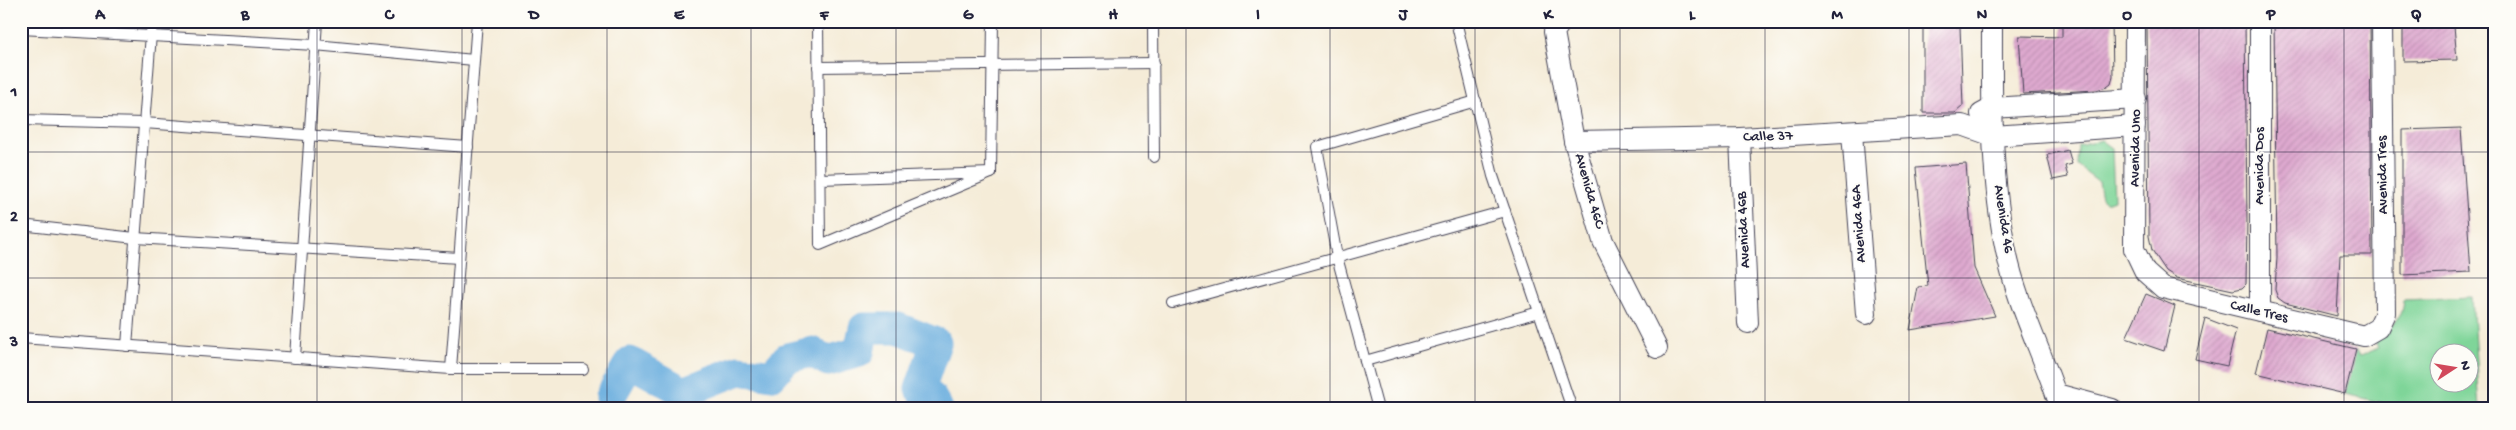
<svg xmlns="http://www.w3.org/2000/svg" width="2516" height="430" viewBox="0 0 2516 430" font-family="'Gochi Hand',sans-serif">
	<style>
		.green { fill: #7fd599; stroke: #507c6a; fill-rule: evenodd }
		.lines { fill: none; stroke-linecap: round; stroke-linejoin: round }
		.river { stroke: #69adde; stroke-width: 31 }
		.building { fill: url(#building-hatch) }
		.service-casing { stroke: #424053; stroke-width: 12 }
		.minor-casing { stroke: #424053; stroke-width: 22 }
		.service { stroke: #fff; stroke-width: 10 }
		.minor { stroke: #fff; stroke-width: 20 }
		.grid { fill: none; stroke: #22223b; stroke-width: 1; stroke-opacity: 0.55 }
		.labels { text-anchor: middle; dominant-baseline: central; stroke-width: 4; stroke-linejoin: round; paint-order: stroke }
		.street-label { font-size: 15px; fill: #22223b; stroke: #fdfcf7 }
		.neatline { fill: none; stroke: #22223b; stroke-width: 2 }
		.grid-label { font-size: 16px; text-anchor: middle; font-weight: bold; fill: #22223b }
	</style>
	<defs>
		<pattern id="building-hatch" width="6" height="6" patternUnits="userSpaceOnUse" patternTransform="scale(1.25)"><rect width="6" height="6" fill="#dea9cf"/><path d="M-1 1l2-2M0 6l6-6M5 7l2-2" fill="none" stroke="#be91b3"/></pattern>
	</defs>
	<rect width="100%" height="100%" fill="#fdfcf7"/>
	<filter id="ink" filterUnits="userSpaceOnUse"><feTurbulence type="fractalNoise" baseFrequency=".02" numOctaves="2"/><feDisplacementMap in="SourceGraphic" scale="10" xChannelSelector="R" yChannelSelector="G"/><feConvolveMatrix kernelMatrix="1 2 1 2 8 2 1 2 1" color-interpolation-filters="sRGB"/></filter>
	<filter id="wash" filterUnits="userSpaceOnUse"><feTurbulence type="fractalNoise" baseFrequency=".0096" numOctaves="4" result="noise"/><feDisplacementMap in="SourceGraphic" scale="20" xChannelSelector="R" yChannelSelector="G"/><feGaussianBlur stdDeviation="1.12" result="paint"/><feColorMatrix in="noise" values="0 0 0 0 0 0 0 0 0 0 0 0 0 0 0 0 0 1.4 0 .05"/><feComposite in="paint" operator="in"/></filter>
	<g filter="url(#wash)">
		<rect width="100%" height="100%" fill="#f5ecd8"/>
		<g class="green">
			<path d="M2101 140 2112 148 2114 199 2106 202 2101 198 2098 182 2077 166 2078 145Z"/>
			<path d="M2472 297 2479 409H2408L2345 394 2355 349 2359 357 2378 348 2374 339C2392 327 2401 322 2403 300ZM2438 352H2468V382H2438Z"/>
		</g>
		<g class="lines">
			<path class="river" d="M612 409 610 397 630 362 684 392 739 370 772 375 787 358 812 352 828 361 859 352 864 328H898L936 343 920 389 931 397 938 409"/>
		</g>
		<g id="blocks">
			<g class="building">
				<path d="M2062 21H2112L2113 77 2111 84 2107 87 2096 90 2023 94 2019 36 2062 37Z"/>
				<path d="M2147 21H2245L2247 221 2246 284 2242 288 2233 290 2177 278 2166 271 2152 250 2149 236Z"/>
				<path d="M2274 21H2370L2372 255H2340L2337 316 2285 303 2278 298 2275 290 2277 257Z"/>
				<path d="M1923 26 1960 27 1963 106 1955 113H1923Z"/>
				<path d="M2454 26 2457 60 2403 61V27Z"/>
				<path d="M2461 128 2471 272 2402 275V130Z"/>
				<path d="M2068 150 2072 164 2065 166 2068 177 2053 180 2047 155Z"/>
				<path d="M1966 164 1974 268 1995 316 1910 330 1918 287 1928 286 1916 168Z"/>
				<path d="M2146 294 2175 306 2164 351 2126 338Z"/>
				<path d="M2205 318 2236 330 2227 366 2195 359Z"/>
				<path d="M2267 328 2356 349 2345 394 2256 373Z"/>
			</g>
		</g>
	</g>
	<g filter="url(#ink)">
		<use href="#blocks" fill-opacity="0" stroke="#424053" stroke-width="1"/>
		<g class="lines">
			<defs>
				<g id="service">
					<path d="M477 21 451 369H583"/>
					<path d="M818 21 820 245 991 173 821 179"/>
					<path d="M1153 21 1154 157"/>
					<path d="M1456 21 1493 176 1572 409"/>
					<path d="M21 29 315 45 474 60"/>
					<path d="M818 67 1154 63"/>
					<path d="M21 120 144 123 468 147"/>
					<path d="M991 173 993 21"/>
					<path d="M21 225 135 238 459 258"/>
					<path d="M1173 303 1505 211"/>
					<path d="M21 338 451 369"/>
					<path d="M127 346 152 21"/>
					<path d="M295 358 317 21"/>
					<path d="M1365 361 1539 312"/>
					<path d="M1378 409 1337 257 1317 147 1476 101"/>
				</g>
				<g id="minor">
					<path d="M1562 21 1554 32 1574 141 1603 241 1657 348"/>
					<path d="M1992 21C1992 98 1990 176 2006 251 2017 305 2044 356 2061 409"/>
					<path d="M2135 21 2134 249 2145 272 2163 288 2364 336 2378 328 2385 313 2382 21"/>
					<path d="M2260 21V311"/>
					<path d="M1981 114 1992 108 2136 99"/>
					<path d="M1852 133 1866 314"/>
					<path d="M1740 138 1748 323"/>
					<path d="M1574 141 1740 138 1962 125 1993 136 2135 126"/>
					<path d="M2056 394 2112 409"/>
				</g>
			</defs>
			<use href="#service" class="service-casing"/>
			<use href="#minor" class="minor-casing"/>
			<use href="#service" class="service"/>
			<use href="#minor" class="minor"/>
		</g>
	</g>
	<path class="grid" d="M172 21V409M317 21V409M462 21V409M607 21V409M751 21V409M896 21V409M1041 21V409M1186 21V409M1330 21V409M1475 21V409M1620 21V409M1765 21V409M1909 21V409M2054 21V409M2199 21V409M2344 21V409M21 152H2495M21 278H2495"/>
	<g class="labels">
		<g class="street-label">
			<text transform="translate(1768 137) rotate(-2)">Calle 37</text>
			<text transform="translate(2136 148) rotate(-89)">Avenida Uno</text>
			<text transform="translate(2260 166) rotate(-90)">Avenida Dos</text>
			<text transform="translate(2383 175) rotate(-91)">Avenida Tres</text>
			<text transform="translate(1589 191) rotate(74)">Avenida 46C</text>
			<text transform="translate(2003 219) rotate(81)">Avenida 46</text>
			<text transform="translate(1859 224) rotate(-94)">Avenida 46A</text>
			<text transform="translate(1744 230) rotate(-93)">Avenida 46B</text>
			<text transform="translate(2259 312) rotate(13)">Calle Tres</text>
		</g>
	</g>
	<rect width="2516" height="430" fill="none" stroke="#fdfcf7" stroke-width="55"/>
	<g transform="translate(2454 368) rotate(78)"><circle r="24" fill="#fdfcf7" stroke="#a5a5ac"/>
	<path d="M0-4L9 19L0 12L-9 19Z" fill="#d1495b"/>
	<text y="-8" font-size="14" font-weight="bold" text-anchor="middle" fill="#22223b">N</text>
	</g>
	<rect x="28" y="28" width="2460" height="374" class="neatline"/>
	<g class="grid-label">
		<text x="100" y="19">A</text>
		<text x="245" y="19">B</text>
		<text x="389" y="19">C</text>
		<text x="534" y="19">D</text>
		<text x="679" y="19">E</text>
		<text x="824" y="19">F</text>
		<text x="968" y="19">G</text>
		<text x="1113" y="19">H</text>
		<text x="1258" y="19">I</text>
		<text x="1403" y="19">J</text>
		<text x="1548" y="19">K</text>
		<text x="1692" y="19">L</text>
		<text x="1837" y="19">M</text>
		<text x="1982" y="19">N</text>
		<text x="2127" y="19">O</text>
		<text x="2271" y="19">P</text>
		<text x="2416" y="19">Q</text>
		<text x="14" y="96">1</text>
		<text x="14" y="221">2</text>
		<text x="14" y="346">3</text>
	</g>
</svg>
